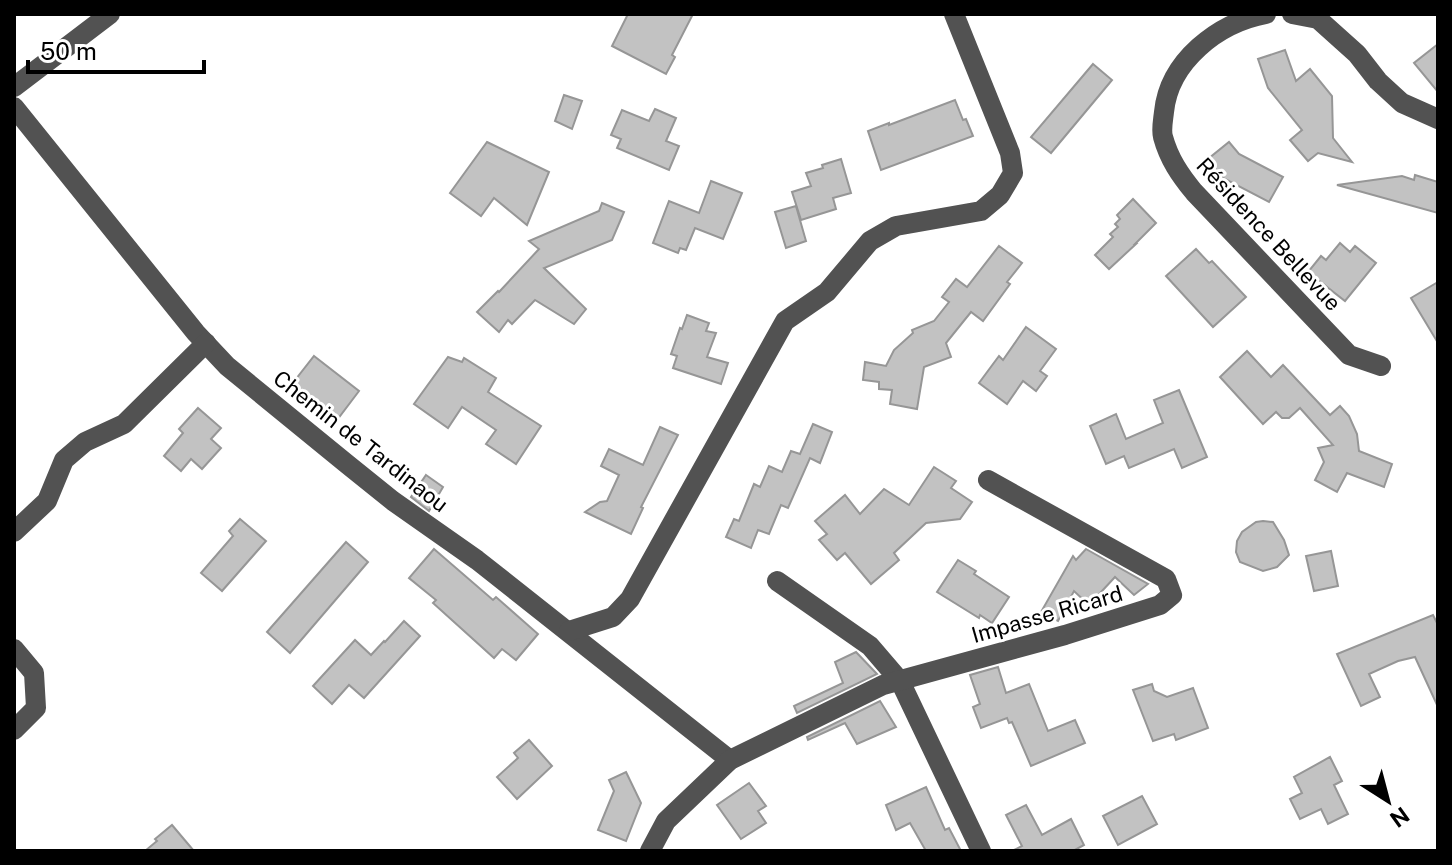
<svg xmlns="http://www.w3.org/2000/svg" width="1452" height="865" viewBox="0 0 1452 865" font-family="'Public Sans',sans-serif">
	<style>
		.building { fill: #c2c2c2; stroke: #969696; stroke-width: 2 }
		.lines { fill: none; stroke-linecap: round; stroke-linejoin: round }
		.minor { stroke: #525252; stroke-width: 20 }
		.labels { text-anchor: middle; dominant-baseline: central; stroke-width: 6; stroke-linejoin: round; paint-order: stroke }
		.street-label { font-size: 22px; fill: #000; stroke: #fff }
	</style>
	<rect width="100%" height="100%" fill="#fff"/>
	<g class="building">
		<path d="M628 14H693L672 55 675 57 666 74 612 46Z"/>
		<path d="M1438 44V92L1414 63Z"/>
		<path d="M1285 50 1296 81 1310 69 1332 96 1333 138 1352 162 1318 153 1308 161 1290 140 1302 130 1268 88 1258 59Z"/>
		<path d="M1093 64 1112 80 1051 153 1031 137Z"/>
		<path d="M564 95 582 101 572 129 555 121Z"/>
		<path d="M955 100 963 120 966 119 973 136 881 170 868 131 889 123V125Z"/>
		<path d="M655 109 676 118 666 141 679 146 669 170 617 148 621 139 611 135 622 110 649 121Z"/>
		<path d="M487 142 549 172 527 225 494 198 481 216 450 193Z"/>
		<path d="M1229 142 1239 154 1283 177 1269 202 1223 178 1208 159Z"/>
		<path d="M841 159 851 193 833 198 836 209 801 220 792 192 811 186 806 173 823 168 822 165Z"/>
		<path d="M1415 175 1438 182V213L1337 185 1402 176 1414 180Z"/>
		<path d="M711 181 742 193 723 239 695 228 686 250 680 248 678 253 653 243 669 201 699 213Z"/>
		<path d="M1133 199 1156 223 1135 244H1136L1109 269 1095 255 1113 237 1110 234 1118 227 1115 224 1120 219 1117 215Z"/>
		<path d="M602 203 624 212 612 240 544 268 586 309 574 324 535 300 512 324 508 320 499 332 477 312 498 291 499 292 539 249 529 241 599 211Z"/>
		<path d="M796 206 806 241 786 248 775 212Z"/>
		<path d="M1340 243 1350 252 1355 246 1376 263 1345 301 1308 272 1321 256 1326 260Z"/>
		<path d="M999 246 1022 263 1007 282 1010 284 983 321 971 312 946 343 951 357 924 367 917 409 890 404 892 390 879 389V382L863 380 865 362 886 366 894 350 913 333 912 330 934 321 949 302 942 297 956 279 967 287Z"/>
		<path d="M1196 249 1209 263 1212 261 1246 297 1213 327 1166 276Z"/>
		<path d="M1438 282V343L1411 298Z"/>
		<path d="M687 315 709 323 706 331 716 333 707 357 728 363 721 384 673 368 677 356 671 354 680 328 682 329Z"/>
		<path d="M1026 327 1056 349 1040 371 1047 376 1036 391 1023 381 1007 404 979 383 999 356 1003 360Z"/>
		<path d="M1247 351 1271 377 1283 365 1330 415 1340 406 1349 416 1357 434 1359 451 1392 464 1384 487 1347 473 1337 492 1315 480 1324 462 1318 448 1333 445 1300 408 1289 418H1282L1276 412 1263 424 1220 377Z"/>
		<path d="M314 356 359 391 337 420 292 384Z"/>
		<path d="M448 357 462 362 464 358 496 378 488 392 541 426 516 464 486 444 496 430 462 407 448 428 414 404Z"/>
		<path d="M1179 390 1207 457 1182 468 1174 449 1129 468 1124 456 1106 464 1090 426 1116 414 1126 439 1163 423 1154 400Z"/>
		<path d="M198 408 221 428 211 439 221 448 202 469 191 459 181 471 164 456 183 433 179 429Z"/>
		<path d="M813 424 832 432 820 463 810 458 788 508 781 505 769 534 758 530 751 548 726 537 734 519 739 521 754 484 760 487 769 466 782 472 791 451 800 454Z"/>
		<path d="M660 427 678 435 641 507 643 508 631 534 585 512 600 502 607 501 619 475 601 466 609 449 643 465Z"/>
		<path d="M934 467 956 481 951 488 972 502 960 519 926 523 894 553 899 560 871 584 845 553 837 560 819 540 827 534 815 521 845 495 860 514 884 489 909 505Z"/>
		<path d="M426 475 443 487 429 511 411 497Z"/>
		<path d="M240 519 266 541 222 591 201 573 233 536 229 531Z"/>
		<path d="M1263 521 1273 522 1284 540 1289 555 1277 567 1263 571 1240 562 1236 552 1237 541 1242 532 1256 522Z"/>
		<path d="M346 542 368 562 290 653 267 632Z"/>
		<path d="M434 549 493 600 496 597 538 634 516 660 502 649 494 658 433 603 436 600 409 578Z"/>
		<path d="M1086 549 1148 584 1134 595 1115 577 1089 605 1074 591 1058 621 1041 612 1073 556 1076 560Z"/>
		<path d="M1331 551 1338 586 1314 591 1306 556Z"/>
		<path d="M958 560 976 571 974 574 1009 597 992 623 980 615 979 618 937 592Z"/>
		<path d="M1433 615 1438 625V707L1415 657 1398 661 1369 674 1380 697 1361 706 1337 654Z"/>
		<path d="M404 621 420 636 364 698 349 685 332 704 313 686 355 640 371 655 384 641 385 642Z"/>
		<path d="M856 652 877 674 797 713 794 706 843 683 835 662Z"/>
		<path d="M998 667 1006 693 1029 684 1048 731 1075 720 1085 743 1031 766 1012 722 1009 723 1007 718 981 728 973 707 980 704 970 675Z"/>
		<path d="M1152 684 1154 691 1167 697 1193 688 1208 728 1176 740 1174 734 1153 741 1133 690Z"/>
		<path d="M880 701 896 727 857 744 845 723 808 740 807 737Z"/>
		<path d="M529 740 552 766 517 799 497 777 518 758 514 753Z"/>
		<path d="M1330 757 1342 781 1334 785 1348 814 1328 824 1321 809 1300 819 1290 799 1302 793 1294 777Z"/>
		<path d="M626 772 641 803 626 841 598 830 614 791 609 780Z"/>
		<path d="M749 783 766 806 758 811 766 823 741 839 717 805Z"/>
		<path d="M926 787 945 830 949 828 961 851H926L910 823 896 830 886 805Z"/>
		<path d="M1142 796 1157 824 1118 845 1103 816Z"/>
		<path d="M1026 805 1042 835 1071 819 1084 845 1073 851H1012L1022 846 1006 815Z"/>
		<path d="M172 825 194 851H145L157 841 155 839Z"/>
	</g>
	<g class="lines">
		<g class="minor">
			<path d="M1266 14C1218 23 1169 61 1164 112 1163 121 1161 130 1163 137 1169 159 1180 175 1194 192L1349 355 1381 366"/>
			<path d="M1292 14 1318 19 1357 54 1378 81 1402 103 1438 119"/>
			<path d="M14 87 110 14"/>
			<path d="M14 107 196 333 227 366 347 464 393 501 477 560 730 760"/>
			<path d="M14 532 47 501 64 460 85 442 124 424 206 343"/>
			<path d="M777 581 870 646 900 681 981 851"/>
			<path d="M569 631 613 617 630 599 785 321 827 292 870 241 896 226 981 211 1000 195 1013 173 1010 153 954 14"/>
			<path d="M14 649 34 673 36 708 14 730"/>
			<path d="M650 851 666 821 730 760 883 685 1065 635 1160 605 1172 595 1166 579 988 480"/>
		</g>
	</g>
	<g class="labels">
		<g class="street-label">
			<text transform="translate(1269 234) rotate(47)">Résidence Bellevue</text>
			<text transform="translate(361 441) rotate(38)">Chemin de Tardinaou</text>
			<text transform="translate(1047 614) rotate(-16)">Impasse Ricard</text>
		</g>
	</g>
	<rect width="1452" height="865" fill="none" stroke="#000000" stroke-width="32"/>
	<g transform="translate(1388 801) rotate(144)" stroke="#ffffff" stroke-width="6" paint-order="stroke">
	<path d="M0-6L14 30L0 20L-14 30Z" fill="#000000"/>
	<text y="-12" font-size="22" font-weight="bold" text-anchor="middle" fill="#000000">N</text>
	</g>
	<path d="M28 60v12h176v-12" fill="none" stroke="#000000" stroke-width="4"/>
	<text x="40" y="60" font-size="24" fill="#000000" stroke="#ffffff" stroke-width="6" paint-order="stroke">50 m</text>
</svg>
